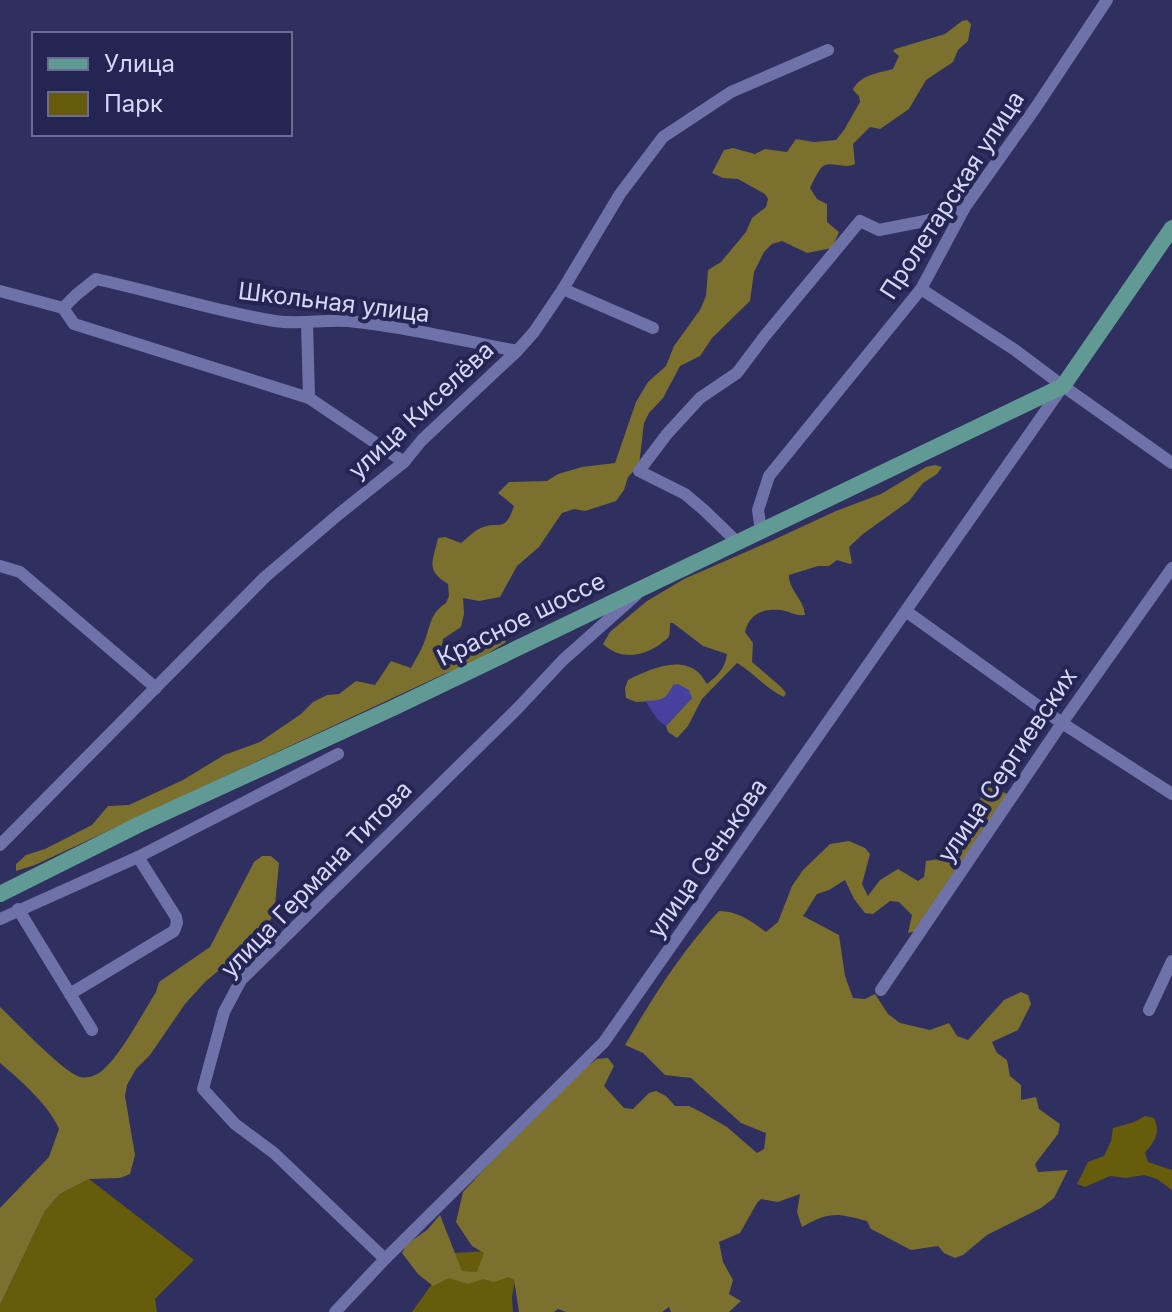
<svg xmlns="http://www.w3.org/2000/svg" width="1172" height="1312" viewBox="0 0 1172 1312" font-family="Inter,sans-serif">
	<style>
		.green { fill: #675b0c }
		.forest { fill: #7b702d }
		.water { fill: #46419f }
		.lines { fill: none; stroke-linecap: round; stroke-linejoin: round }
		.minor { stroke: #6f72a9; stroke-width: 12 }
		.major { stroke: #619a95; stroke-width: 16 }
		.labels { text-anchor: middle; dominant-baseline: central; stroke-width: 8; stroke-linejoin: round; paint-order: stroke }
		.street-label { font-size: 24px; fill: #d4d7f6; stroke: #252554 }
	</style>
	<rect width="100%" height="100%" fill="#2f2f60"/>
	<g class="green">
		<path d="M1145 1116 1154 1118C1161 1133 1155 1141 1145 1153L1148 1162 1172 1170V1190L1157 1179 1144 1175 1126 1178 1110 1176 1085 1187 1077 1184 1088 1162 1104 1156 1111 1141 1113 1128 1134 1122Z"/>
		<path d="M89 1179 194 1260 155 1299 157 1312H0V1305L45 1211 60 1194Z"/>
		<path d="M520 1249 512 1297 513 1312H412L454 1253Z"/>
	</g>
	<g class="forest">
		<path d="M967 20 971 24 968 41 958 50 953 62 926 80 909 109 880 129 870 127 853 144 855 164C843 170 829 159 821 168 817 173 813 182 810 188L817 199 827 204V222L839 232 832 248 807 253 782 241 772 244 764 252 754 272 750 301 712 338 700 356 680 366 663 398 649 413 644 423 639 465 628 477 624 490 616 501 585 511 574 509 562 513 539 547 517 566 500 597 479 601 463 598 464 614 461 627 443 639 440 659C463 663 481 639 504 638L506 642 470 665 444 674 35 865 16 871V864L26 855 45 849 92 825 108 806 129 805 183 780 224 755 260 742 301 714 313 702 327 695 339 694 356 681 375 685 391 661 411 668C416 658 423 648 426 637 431 622 432 612 446 603L449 596 448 584C425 570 433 562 438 538L445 537 461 543C466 539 472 533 477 530 499 518 504 536 514 506L498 493 509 482 547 481 558 474 582 467 615 463 636 402 648 382 666 366 674 346 700 310 706 296 708 270 721 262 746 232 752 218 766 207 768 199 765 194 738 179 723 178 712 173 724 150 733 148 755 154 765 149 787 152 796 139 814 142 836 140 844 130 860 102 859 96 853 90C859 75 879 73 893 69L899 56 893 51 895 49 945 34 962 21Z"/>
		<path d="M935 465 942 467 937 474 923 483 909 501 863 534 849 547 852 563 850 564 837 560 829 566H818L789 575C789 591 804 599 805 615 794 616 790 611 780 610 762 608 749 615 745 632L753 643 752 662 781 687 786 693 784 697C766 689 754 673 737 663L702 699 688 726 677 738 668 732 666 726 692 698 666 697 659 701 636 702 626 698 625 688 628 680C648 670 679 655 699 673 702 676 704 680 707 684 718 675 725 669 727 654L703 646 673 623H670C670 625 670 634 669 636 668 639 661 643 659 645 641 657 620 660 603 644L610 632 647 601 684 579 771 541 836 511 881 494 926 467Z"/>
		<path d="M990 785 1007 794 1006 796 916 931 908 933 912 915 899 902 890 901 873 914 865 913 854 899 845 880 829 890 817 894 803 916 839 935 845 976 853 998 865 999 875 994 888 1014 900 1023 930 1030 949 1023 957 1036 968 1040 1004 1000 1021 992 1028 995 1031 1004 1018 1030 992 1042 997 1053 1007 1060 1010 1076 1021 1085V1100L1036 1097 1039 1109 1060 1124 1058 1134 1035 1164 1038 1172 1068 1170 1054 1198 1041 1208 987 1235 963 1255 955 1258 944 1253 938 1246 911 1250 871 1229 867 1221C837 1213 830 1211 802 1227L797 1212 800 1194 778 1202 761 1199 757 1203 740 1233 719 1242 723 1262 733 1280 729 1294 741 1301 729 1312H671L669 1307 662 1312H566L558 1309 554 1312H519L514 1280 509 1277 494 1282 483 1279 468 1284 449 1278 433 1286 418 1274 402 1253 407 1244 427 1230 440 1215 462 1271 477 1272 484 1253 472 1246 456 1222 463 1192 526 1124 579 1072 597 1059 608 1058 614 1066 604 1086 624 1108 633 1109 649 1093 656 1091 666 1096 675 1106H689L701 1112 727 1127 757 1153 764 1149 766 1133 741 1123 691 1078 665 1075 643 1053 625 1045C652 998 682 951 719 911 738 911 751 921 766 932L778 922 792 886 803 870 830 844 849 841 865 848 870 854 862 884 868 896 880 880 898 869 918 881 924 877 926 861 939 859 945 853 959 829 973 816 984 790Z"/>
		<path d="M262 856H271L279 863 274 915 254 941 205 982 185 1004 150 1055 136 1069 127 1085 125 1096 135 1155 130 1174 120 1178 89 1179 60 1194 45 1211 0 1305V1208L49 1157 59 1129C49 1105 20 1080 0 1063V1007C16 1022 62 1071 80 1077 88 1079 97 1075 103 1070 122 1053 142 1014 156 992L159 982 210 947 254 862Z"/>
	</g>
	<path class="water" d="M678 684 689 690 692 698 666 726 659 721 645 701C663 700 665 700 673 685Z"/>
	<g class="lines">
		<g class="minor">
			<path d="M563 289 653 328"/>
			<path d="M921 289 1015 350 1063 386 1172 463"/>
			<path d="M0 291 63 308 74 324 309 398 404 462"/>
			<path d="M63 308 76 295 96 279C156 292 214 311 275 321 299 325 324 319 348 321 405 327 461 340 517 351"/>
			<path d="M307 322 309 398"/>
			<path d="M761 531 758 510 769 476 921 289 965 207 1036 107 1107 0"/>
			<path d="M737 542 704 510 685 494 639 471 667 434 700 398 737 373 764 337 860 221 879 230 925 221 964 209"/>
			<path d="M0 566 20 572 156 688"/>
			<path d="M907 612 1062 723 1172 794"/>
			<path d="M0 845 265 577 339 514 404 462 422 440 517 351 534 332 563 289 620 194 663 137 731 92 828 50"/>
			<path d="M18 909 70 994 174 931 177 923 176 917 138 857"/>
			<path d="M0 919 138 857 338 754"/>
			<path d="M881 990 1062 723 1172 568"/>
			<path d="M70 994 92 1030"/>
			<path d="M1149 1010 1172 961"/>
			<path d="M385 1259 274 1153 235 1124 203 1089 224 1012 241 980 517 709 563 660 636 595"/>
			<path d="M335 1312 385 1259 604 1042 1063 386"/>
		</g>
		<path class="major" d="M0 894 140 824 393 708 1063 386 1172 228"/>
	</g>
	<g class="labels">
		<g class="street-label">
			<text transform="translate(952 195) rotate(-57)">Пролетарская улица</text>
			<text transform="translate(334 302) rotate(7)">Школьная улица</text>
			<text transform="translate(421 410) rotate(-43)">улица Киселёва</text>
			<text transform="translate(521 619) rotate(-26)">Красное шоссе</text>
			<text transform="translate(1007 765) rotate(-56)">улица Сергиевских</text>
			<text transform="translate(707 858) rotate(-55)">улица Сенькова</text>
			<text transform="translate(316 879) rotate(-46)">улица Германа Титова</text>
		</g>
	</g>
	<rect x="32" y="32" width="260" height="104" fill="#252554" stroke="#6b6c95" stroke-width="2"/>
	<rect x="48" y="58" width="40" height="12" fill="#619a95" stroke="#6b6c95" stroke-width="2"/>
	<text x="104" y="72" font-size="24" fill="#d4d7f6">Улица</text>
	<rect x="48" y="92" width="40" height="24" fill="#675b0c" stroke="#6b6c95" stroke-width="2"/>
	<text x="104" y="112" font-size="24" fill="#d4d7f6">Парк</text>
</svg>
